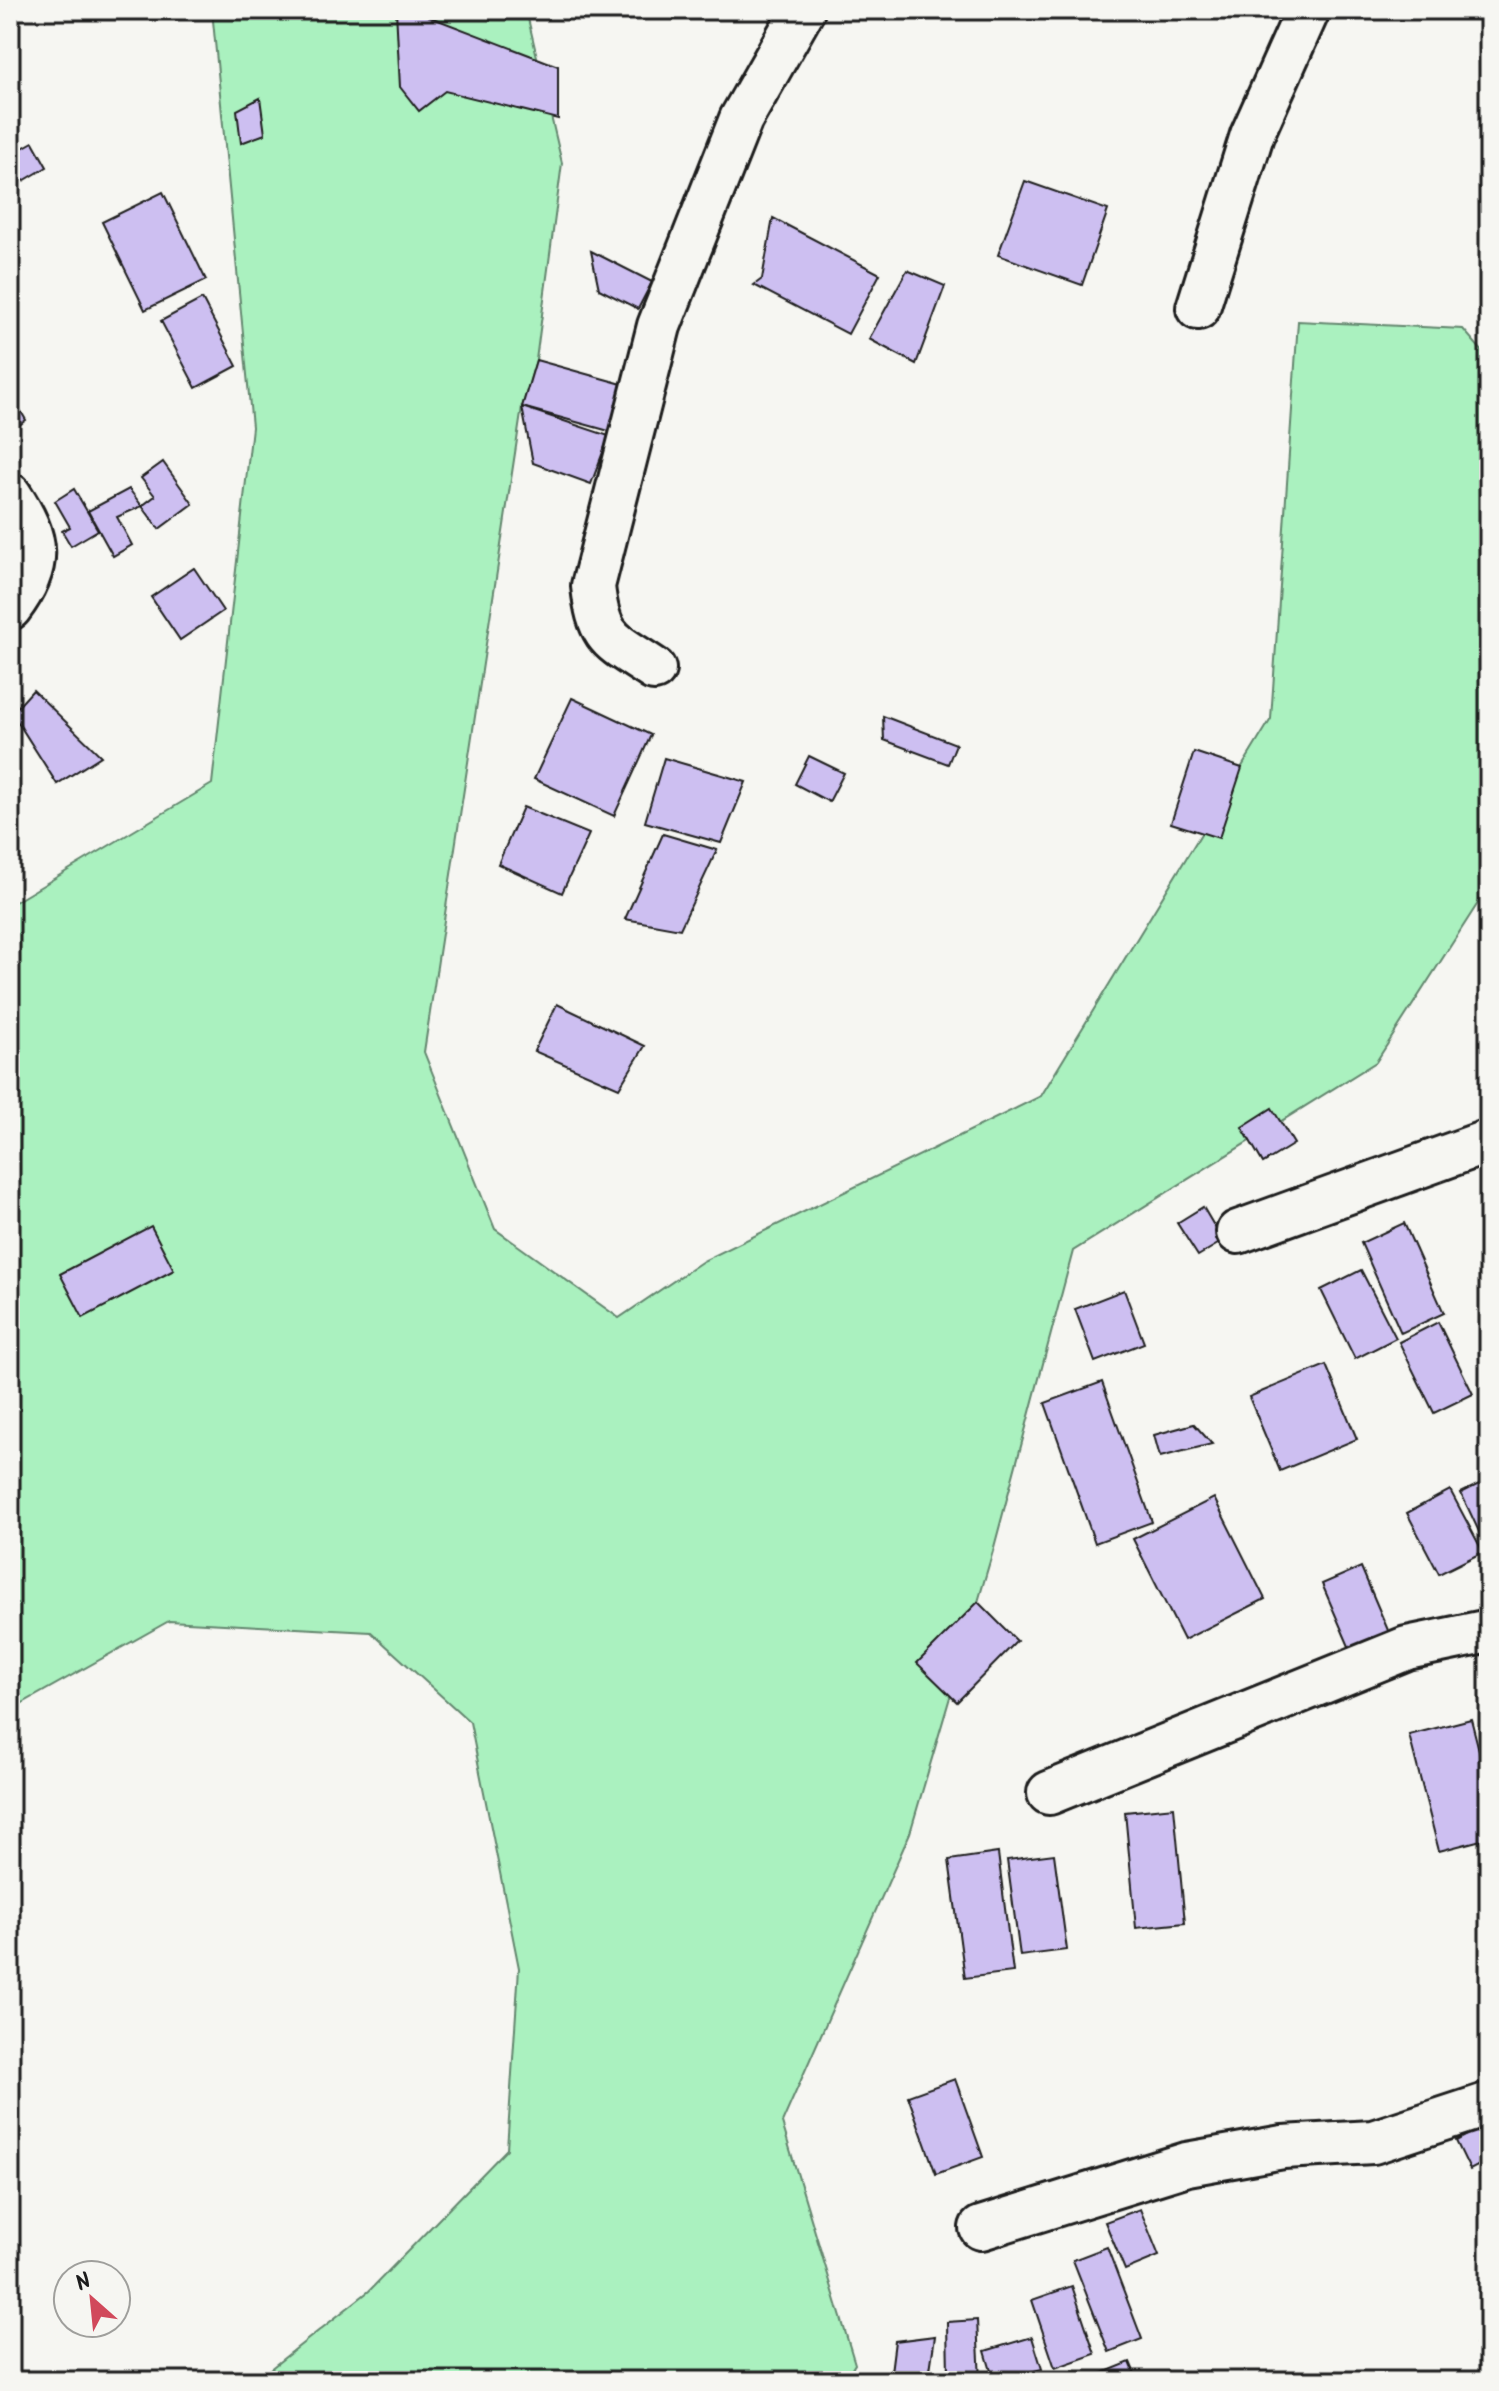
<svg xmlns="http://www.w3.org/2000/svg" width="1499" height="2391" viewBox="0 0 1499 2391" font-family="Kalam,sans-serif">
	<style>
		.green { fill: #aaf1bf; stroke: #63866e; stroke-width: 2 }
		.building { fill: #cdbff1; stroke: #1c1c1c; stroke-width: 2 }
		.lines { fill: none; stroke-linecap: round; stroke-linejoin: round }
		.street-casing { stroke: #1c1c1c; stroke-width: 48 }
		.street { stroke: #f6f6f2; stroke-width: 42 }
	</style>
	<rect width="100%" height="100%" fill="#f6f6f2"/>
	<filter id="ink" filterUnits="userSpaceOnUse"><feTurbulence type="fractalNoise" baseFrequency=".0125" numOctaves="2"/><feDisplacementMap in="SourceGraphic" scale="16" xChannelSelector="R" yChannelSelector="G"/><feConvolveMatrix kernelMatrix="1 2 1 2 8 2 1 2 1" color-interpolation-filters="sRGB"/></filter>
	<g filter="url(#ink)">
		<path class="green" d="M212 10H526L562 163 536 360 522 407 424 1052 495 1229 619 1318 703 1261 1041 1096 1271 719 1298 321 1463 329 1489 359V886L1376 1062 1073 1251 993 1551 910 1833 782 2123 855 2364 844 2381H255L369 2291 507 2149 519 1968 470 1722 371 1632 169 1621 10 1710V905L212 784 252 427Z"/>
		<g class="building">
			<path d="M396 10H412L558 66V119L445 91 419 111 400 87Z"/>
			<path d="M260 98 265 134 241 143 237 110Z"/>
			<path d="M33 142 47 167 10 189V155Z"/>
			<path d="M1025 181 1108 210 1082 285 998 255Z"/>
			<path d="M163 192 206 280 145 310 102 222Z"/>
			<path d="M773 218 880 274 848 334 754 285 762 279Z"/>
			<path d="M591 251 652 282 638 309 599 289Z"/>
			<path d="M907 270 945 286 916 364 869 339Z"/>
			<path d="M202 299 237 366 196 388 161 321Z"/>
			<path d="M536 360 633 387 620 434 522 407Z"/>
			<path d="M10 393 26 420 10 432Z"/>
			<path d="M522 407 609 436 591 484 533 463Z"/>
			<path d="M163 462 193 504 159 529 142 506 155 496 141 478Z"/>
			<path d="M74 489 98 530 71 546 62 531 70 527 55 501Z"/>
			<path d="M129 489 142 506 117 517 132 545 113 556 88 511Z"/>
			<path d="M194 568 223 611 180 640 151 597Z"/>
			<path d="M33 690 101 756 57 784 12 713Z"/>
			<path d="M572 698 651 735 614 816 534 779Z"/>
			<path d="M883 716 956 744 948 764 884 740Z"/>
			<path d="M1194 752 1242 768 1219 838 1171 823Z"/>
			<path d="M809 756 844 773 829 802 795 784Z"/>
			<path d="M664 758 746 782 721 843 645 822Z"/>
			<path d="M523 807 589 834 562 893 498 864Z"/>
			<path d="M663 834 717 850 680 929 625 919Z"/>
			<path d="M557 1004 645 1046 619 1088 534 1051Z"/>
			<path d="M1272 1108 1294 1144 1263 1163 1242 1127Z"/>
			<path d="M1203 1207 1223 1241 1198 1256 1177 1223Z"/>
			<path d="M1404 1223 1444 1313 1401 1333 1361 1243Z"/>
			<path d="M151 1226 174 1270 83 1318 60 1274Z"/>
			<path d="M1361 1270 1396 1338 1355 1359 1321 1290Z"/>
			<path d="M1124 1290 1144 1343 1095 1362 1075 1309Z"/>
			<path d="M1438 1322 1473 1394 1434 1413 1399 1342Z"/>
			<path d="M1326 1365 1357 1439 1280 1471 1249 1397Z"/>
			<path d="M1102 1382 1152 1522 1095 1543 1045 1403Z"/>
			<path d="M1194 1424 1212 1444 1160 1457 1154 1435Z"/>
			<path d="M1489 1479V1553L1461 1493Z"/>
			<path d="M1450 1490 1483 1552 1439 1574 1407 1513Z"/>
			<path d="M1214 1498 1265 1599 1184 1640 1133 1539Z"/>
			<path d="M1361 1567 1393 1642 1354 1658 1322 1584Z"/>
			<path d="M978 1602 1017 1641 957 1702 917 1663Z"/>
			<path d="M1471 1719 1489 1789V1838L1439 1851 1409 1735Z"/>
			<path d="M1174 1807 1185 1923 1136 1928 1125 1812Z"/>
			<path d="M998 1853 1013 1972 965 1978 949 1860Z"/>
			<path d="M1054 1854 1067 1950 1020 1956 1007 1860Z"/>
			<path d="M955 2079 983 2157 936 2174 908 2096Z"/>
			<path d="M1489 2123V2160L1470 2170 1456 2141Z"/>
			<path d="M1140 2209 1159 2256 1125 2270 1105 2222Z"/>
			<path d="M1107 2247 1142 2339 1109 2352 1073 2260Z"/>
			<path d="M1072 2286 1095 2354 1055 2368 1032 2300Z"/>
			<path d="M977 2320 980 2381 948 2375 947 2322Z"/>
			<path d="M1489 2335V2361L1476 2345Z"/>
			<path d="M935 2336 929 2377 891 2372 895 2341Z"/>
			<path d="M1032 2337 1042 2369 994 2381 985 2351Z"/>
			<path d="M1130 2362 1138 2381H1083Z"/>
		</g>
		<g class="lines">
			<defs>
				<g id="street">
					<path d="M1198 308 1252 135 1308 10"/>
					<path d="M10 495C39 539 43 565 10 608"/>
					<path d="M654 669C611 640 599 641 593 586L659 326 741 119 803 10"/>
					<path d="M1238 1232 1489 1141"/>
					<path d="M1049 1793 1407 1648 1489 1631"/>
					<path d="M981 2228 1187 2164 1283 2147 1373 2142 1489 2104"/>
				</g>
			</defs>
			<use href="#street" class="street-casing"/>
			<use href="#street" class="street"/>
		</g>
	</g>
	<rect width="1499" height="2391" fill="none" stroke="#f6f6f2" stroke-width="40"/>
	<rect x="20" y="20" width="1459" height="2351" fill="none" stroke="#1c1c1c" stroke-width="3" filter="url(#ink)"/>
	<g transform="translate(92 2299) rotate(333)"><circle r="38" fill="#f6f6f2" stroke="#9f9f9c" stroke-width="2"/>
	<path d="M0-6L14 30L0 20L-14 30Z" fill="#d1495b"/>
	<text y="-12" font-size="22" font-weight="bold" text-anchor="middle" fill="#1c1c1c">N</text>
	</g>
</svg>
